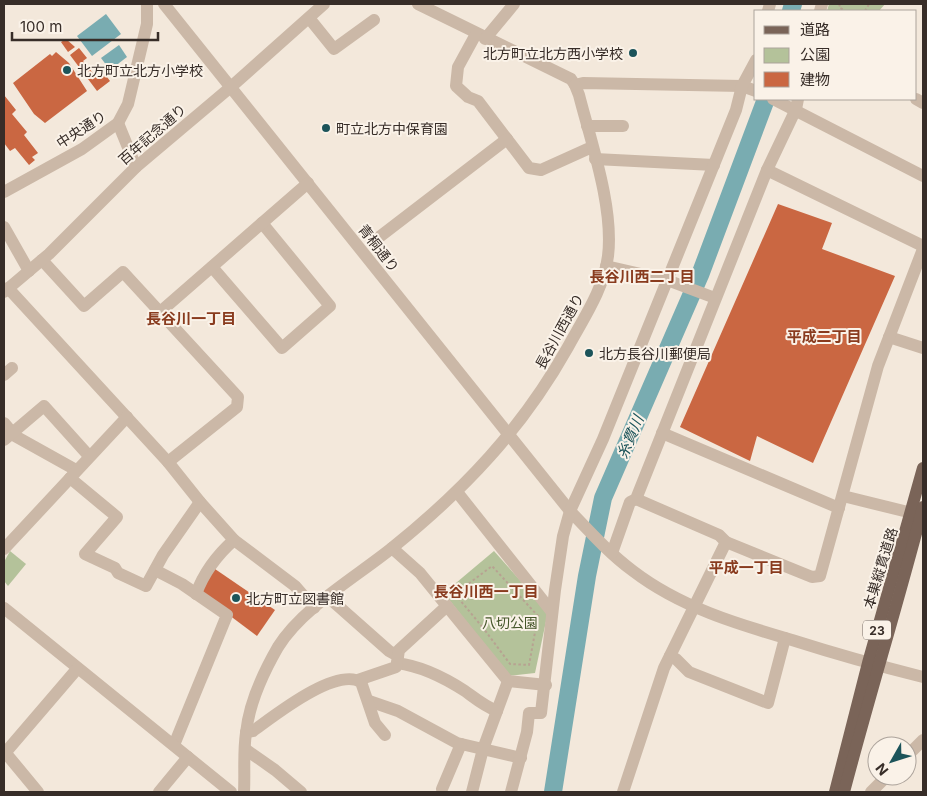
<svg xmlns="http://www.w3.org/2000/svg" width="927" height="796" viewBox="0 0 927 796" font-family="Inter,'Noto Sans JP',sans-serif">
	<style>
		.green { fill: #b4c29a }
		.water { fill: #79acb1 }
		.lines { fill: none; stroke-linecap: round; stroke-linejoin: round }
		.river { stroke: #79acb1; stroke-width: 18 }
		.building { fill: #ca6742 }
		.path { stroke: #b7a291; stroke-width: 2; stroke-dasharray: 2.5 2.5; stroke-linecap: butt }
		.minor { stroke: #cbb8a7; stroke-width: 12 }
		.major { stroke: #7a6458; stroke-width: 12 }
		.poi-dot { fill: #1c545a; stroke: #faf2e8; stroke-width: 2 }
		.labels { text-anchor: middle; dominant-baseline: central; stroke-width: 4; stroke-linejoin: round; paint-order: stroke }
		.shield { fill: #faf2e8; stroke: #726862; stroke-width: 1 }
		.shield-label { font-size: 12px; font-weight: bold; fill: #372d28 }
		.poi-label { font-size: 14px; fill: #372d28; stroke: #faf2e8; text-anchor: start }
		.street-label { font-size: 14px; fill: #372d28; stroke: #faf2e8 }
		.park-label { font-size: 14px; fill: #45562a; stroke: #faf2e8 }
		.neighbourhood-label { font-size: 15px; font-weight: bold; fill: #893b1e; stroke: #faf2e8 }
		.water-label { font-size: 15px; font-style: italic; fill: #1c545a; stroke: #faf2e8 }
	</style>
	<rect width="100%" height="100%" fill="#f3e8db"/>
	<g class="green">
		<path d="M829 4H885L879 11H827Z"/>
		<path d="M10 551 26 564 8 586 4 581V562Z"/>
		<path d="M494 551 548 612 535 673 508 676 444 593Z"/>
	</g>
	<g class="water">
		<path d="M106 14 121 34 92 56 77 36Z"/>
		<path d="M119 45 127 57 110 70 101 58Z"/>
	</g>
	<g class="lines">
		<g class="river">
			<path d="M791 11 793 4"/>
			<path d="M553 792 587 576 603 498 700 275 766 99"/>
		</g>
	</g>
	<g class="building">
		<path d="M66 39 75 47 68 52 61 42Z"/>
		<path d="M79 48 87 58 83 61 97 78 104 73 110 81 97 91 70 55Z"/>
		<path d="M56 52 69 63 87 91 45 123 34 114 13 83 50 54 52 56Z"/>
		<path d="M4 95 16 110 12 114 27 132 24 135 38 153 32 157 35 160 29 165 15 148 10 151 4 143Z"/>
		<path d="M778 204 832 223 822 249 895 276 813 463 757 436 750 461 680 427Z"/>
		<path d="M215 569 275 610 257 636 197 591Z"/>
	</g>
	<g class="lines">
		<g class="path">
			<path d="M840 4 839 7 845 11"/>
			<path d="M865 11 869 4"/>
			<path d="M482 630 484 629 455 594 492 566 538 616 529 665 510 664 484 629"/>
		</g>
		<g class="minor">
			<path d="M164 4 570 511C590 532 610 554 633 571 680 607 737 624 792 640 836 654 879 666 923 677"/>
			<path d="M418 4 571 79 575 85 583 83 742 86 756 91"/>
			<path d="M768 11 770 4"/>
			<path d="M820 11 822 4"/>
			<path d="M309 18 334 49 374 20"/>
			<path d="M476 34 458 67 456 86 468 97 478 101 529 168 541 170 592 147"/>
			<path d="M485 39 514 4"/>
			<path d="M773 99 923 176"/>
			<path d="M916 99 923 103"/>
			<path d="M118 123 136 167"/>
			<path d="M587 126H623"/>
			<path d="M595 159 714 165"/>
			<path d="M767 170 923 246"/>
			<path d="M4 192 82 149 118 123 128 104 147 24V4"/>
			<path d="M4 227 29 271"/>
			<path d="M378 238 507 139"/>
			<path d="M42 260 84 306 123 272 238 397 237 407 168 462"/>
			<path d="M606 266 667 280 715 298"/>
			<path d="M212 267 282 348 330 306 262 223"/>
			<path d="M8 288 168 462 200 502 234 540 295 586 314 608"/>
			<path d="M4 292 49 254 136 167 232 86 324 4"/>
			<path d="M160 312 308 183"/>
			<path d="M889 337 923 348"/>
			<path d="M4 375 12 368"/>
			<path d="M4 423 15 436 76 470"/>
			<path d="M662 433 839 508"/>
			<path d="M4 440 44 406 89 456"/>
			<path d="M70 478 117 517 85 554 115 568 118 573 146 586 163 555 200 502"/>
			<path d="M457 492 552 612"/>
			<path d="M843 496 912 513"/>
			<path d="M636 499 719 535 726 542"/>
			<path d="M392 548 420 573 508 681 546 685"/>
			<path d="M4 549 127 417"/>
			<path d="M612 553 630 502 636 499 767 170 796 109 798 99"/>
			<path d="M155 570 182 584 227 615 174 745"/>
			<path d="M196 594C204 572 217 555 234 540"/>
			<path d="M328 597 389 651 398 656"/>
			<path d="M447 606 399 650 397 663C420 666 445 678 465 691 476 699 484 706 497 711"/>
			<path d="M4 608 231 792"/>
			<path d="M670 656 676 659 689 672 768 703 785 638"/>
			<path d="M358 680 396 667 397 663"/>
			<path d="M369 701 398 711 457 743 521 758"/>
			<path d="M246 732 253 731C274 716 335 667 361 682L375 723 385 735"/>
			<path d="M245 749 275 770 301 792"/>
			<path d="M4 751 38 792"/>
			<path d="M5 753 77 669"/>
			<path d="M907 756 923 740"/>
			<path d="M442 789 461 744"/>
			<path d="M159 792 188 757"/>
			<path d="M244 792C245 773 243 753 246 733 249 704 263 673 278 647 302 608 356 577 392 548 464 490 522 429 568 347 583 319 604 289 608 256 614 208 591 142 579 95L575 85"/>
			<path d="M472 792 483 749 508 681"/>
			<path d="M511 792 527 732 529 713H541L555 590 563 536 570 511 603 439 736 110 742 86 756 60"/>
			<path d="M623 792 664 668 726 542 812 577 820 576 878 366 923 249"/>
			<path d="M871 792 887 776"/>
		</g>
		<g class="major">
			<path d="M835 792 868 663 923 468"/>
			<path d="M844 792C869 697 898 603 923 507"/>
		</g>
	</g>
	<g class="poi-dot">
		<circle cx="633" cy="53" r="5"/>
		<circle cx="67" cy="70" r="5"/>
		<circle cx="326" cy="128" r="5"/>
		<circle cx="589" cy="353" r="5"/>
		<circle cx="236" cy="598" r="5"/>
	</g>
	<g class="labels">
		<rect class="shield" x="863" y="620.5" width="28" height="19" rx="4"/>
		<g class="shield-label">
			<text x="877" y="630">23</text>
		</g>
		<g class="poi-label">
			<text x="623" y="53" text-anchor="end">北方町立北方西小学校</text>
			<text x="77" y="70">北方町立北方小学校</text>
			<text x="336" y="128">町立北方中保育園</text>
			<text x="599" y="353">北方長谷川郵便局</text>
			<text x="246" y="598">北方町立図書館</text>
		</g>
		<g class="street-label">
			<text transform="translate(81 129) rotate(-33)">中央通り</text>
			<text transform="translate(152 134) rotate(-41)">百年記念通り</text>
			<text transform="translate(379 248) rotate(52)">青桐通り</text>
			<text transform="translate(559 331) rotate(-61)">長谷川西通り</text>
			<text transform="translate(880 568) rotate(-73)">本巣縦貫道路</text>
		</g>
		<g class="park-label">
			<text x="510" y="622">八切公園</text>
		</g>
		<g class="neighbourhood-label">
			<text x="642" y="276">長谷川西二丁目</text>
			<text x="191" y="318">長谷川一丁目</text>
			<text x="824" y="336">平成二丁目</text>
			<text x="746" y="567">平成一丁目</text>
			<text x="486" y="591">長谷川西一丁目</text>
		</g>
		<g class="water-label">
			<text transform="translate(630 437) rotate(-67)">糸貫川</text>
		</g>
	</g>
	<rect width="927" height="796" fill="none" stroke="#372d28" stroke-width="10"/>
	<rect x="754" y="10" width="162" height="90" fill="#faf2e8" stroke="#aca39b"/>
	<rect x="764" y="26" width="25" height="8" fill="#7a6458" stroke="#aca39b"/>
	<text x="800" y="35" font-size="15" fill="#372d28">道路</text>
	<rect x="764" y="48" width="25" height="15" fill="#b4c29a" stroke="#aca39b"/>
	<text x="800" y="60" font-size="15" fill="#372d28">公園</text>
	<rect x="764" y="72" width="25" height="15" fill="#ca6742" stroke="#aca39b"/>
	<text x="800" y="85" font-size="15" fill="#372d28">建物</text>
	<g transform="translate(892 761) rotate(231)"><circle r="24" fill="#faf2e8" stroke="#aca39b"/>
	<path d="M0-4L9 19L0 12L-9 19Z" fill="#1c545a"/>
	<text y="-8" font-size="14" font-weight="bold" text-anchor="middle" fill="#372d28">N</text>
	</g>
	<path d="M12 32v8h146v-8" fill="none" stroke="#372d28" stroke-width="2.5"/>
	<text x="20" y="32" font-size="15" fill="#372d28" stroke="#faf2e8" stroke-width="4" paint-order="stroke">100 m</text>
</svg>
